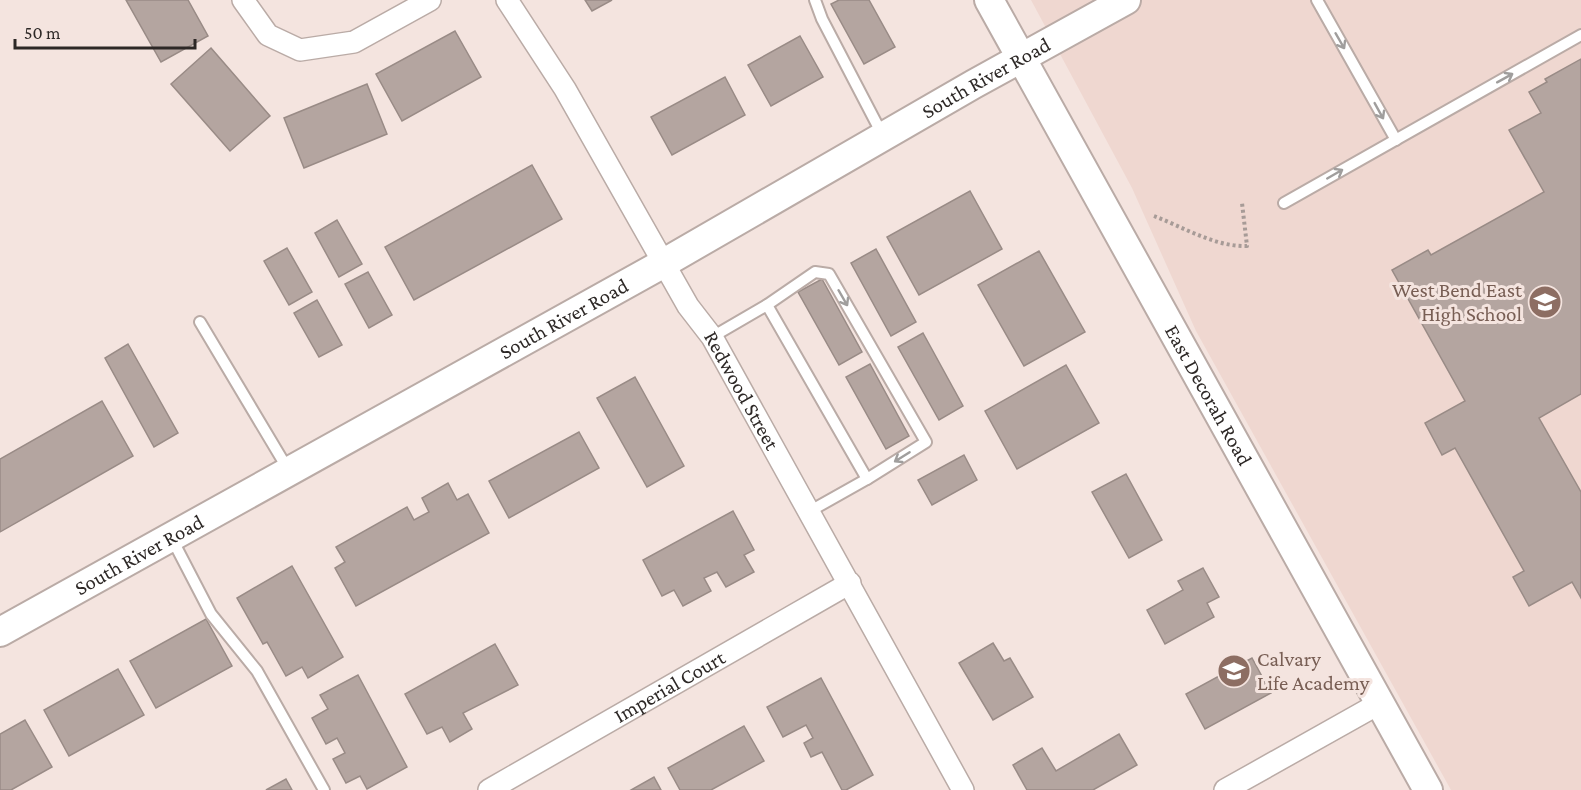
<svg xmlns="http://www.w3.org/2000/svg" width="1581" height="790" viewBox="0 0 1581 790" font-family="'Crimson Pro',serif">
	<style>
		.built { fill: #efd7d0 }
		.building { fill: #b4a5a0; stroke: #998b86; stroke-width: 1.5 }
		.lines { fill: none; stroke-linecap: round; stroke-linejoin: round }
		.lane-casing { stroke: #baaba6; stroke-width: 14 }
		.street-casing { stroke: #baaba6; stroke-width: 24 }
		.secondary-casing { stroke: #baaba6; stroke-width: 32 }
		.path { stroke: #a79b97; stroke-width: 4; stroke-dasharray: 3 3; stroke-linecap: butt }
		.lane { stroke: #fff; stroke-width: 10 }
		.street { stroke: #fff; stroke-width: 21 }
		.secondary { stroke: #fff; stroke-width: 28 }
		.oneway { stroke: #a09e9d }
		.labels { text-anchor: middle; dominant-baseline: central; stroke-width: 6; stroke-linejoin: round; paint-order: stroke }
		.street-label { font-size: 21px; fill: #2d2826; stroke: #f4e4df }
		.education-label { font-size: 21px; fill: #785e54; stroke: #f4e4df; text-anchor: end }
	</style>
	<rect width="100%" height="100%" fill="#f4e4df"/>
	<path class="built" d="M1031 0H1581V790H1451L1196 331 1132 188Z"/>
	<g class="building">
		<path d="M126 0H188L208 36 161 62Z"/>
		<path d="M585 0H612L592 11Z"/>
		<path d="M839 0H869L895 47 864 64 831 4Z"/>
		<path d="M455 31 481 77 402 121 376 74Z"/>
		<path d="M800 36 823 77 771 106 748 65Z"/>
		<path d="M211 48 270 116 230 151 171 84Z"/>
		<path d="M1581 59V394L1539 418 1581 492V598L1572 582 1529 606 1513 577 1524 571 1455 448 1442 455 1425 423 1465 401 1392 270 1428 250 1431 255 1544 192 1509 130 1541 113 1529 92 1547 82 1545 79Z"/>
		<path d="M725 77 745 115 672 155 651 117Z"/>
		<path d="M367 84 387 134 304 168 284 118Z"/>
		<path d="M532 165 562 219 414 300 385 247Z"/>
		<path d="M970 191 1002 249 919 295 887 237Z"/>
		<path d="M337 220 362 264 339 277 315 233Z"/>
		<path d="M287 248 312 292 289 305 264 261Z"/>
		<path d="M876 249 916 322 891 336 851 263Z"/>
		<path d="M1039 251 1085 332 1024 366 978 285Z"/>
		<path d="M368 272 392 315 369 328 345 284Z"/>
		<path d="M822 279 862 352 839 365 798 292Z"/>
		<path d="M317 300 342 345 319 357 294 313Z"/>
		<path d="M923 333 963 406 939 420 898 347Z"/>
		<path d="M128 344 178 433 154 447 105 358Z"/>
		<path d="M870 364 909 436 886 449 846 377Z"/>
		<path d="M1066 365 1099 423 1017 469 985 411Z"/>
		<path d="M635 377 684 466 647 487 597 398Z"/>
		<path d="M102 401 133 456 0 532V459Z"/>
		<path d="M579 432 599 468 509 518 489 481Z"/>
		<path d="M964 455 977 480 932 505 918 480Z"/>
		<path d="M1126 474 1162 540 1129 558 1092 492Z"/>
		<path d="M448 483 457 500 468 494 489 533 356 606 335 568 345 562 336 547 407 507 414 520 429 512 422 498Z"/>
		<path d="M733 511 754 550 744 555 754 572 726 587 717 572 704 578 711 591 683 606 674 590 662 596 643 560Z"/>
		<path d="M292 566 343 657 308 678 302 667 286 676 267 642 263 644 237 598Z"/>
		<path d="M1203 568 1219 597 1207 603 1214 617 1165 644 1147 610 1183 590 1178 581Z"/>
		<path d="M206 619 232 666 156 708 130 661Z"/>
		<path d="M993 643 1004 661 1010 658 1033 697 993 720 959 663Z"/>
		<path d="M495 644 518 685 463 713 472 729 450 742 442 727 427 734 405 694Z"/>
		<path d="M1252 658 1271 693 1205 729 1186 694Z"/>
		<path d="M118 669 144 715 69 756 44 710Z"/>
		<path d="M358 675 407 767 367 789 360 776 346 783 333 759 345 753 337 738 326 744 312 718 328 709 320 695Z"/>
		<path d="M821 678 873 775 846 790H842L822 752 811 757 804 743 813 738 806 725 783 737 767 707Z"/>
		<path d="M25 720 52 767 11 790H0V734Z"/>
		<path d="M744 726 764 761 711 790H680L668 768Z"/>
		<path d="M1119 734 1137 765 1093 790H1027L1013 765 1042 748 1056 771Z"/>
		<path d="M654 777 661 790H631Z"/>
		<path d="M286 779 292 790H266Z"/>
	</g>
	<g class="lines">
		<defs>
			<g id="lane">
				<path d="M815 0 822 19 883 136"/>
				<path d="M1317 0 1396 140"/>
				<path d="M1284 203 1581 35"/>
				<path d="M767 305 815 272 829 274 926 442 867 479"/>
				<path d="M200 322 289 471"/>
				<path d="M712 337 767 305 867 479 810 511"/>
				<path d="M171 537 211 614 257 671 324 790"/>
			</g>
			<g id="street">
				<path d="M243 0 268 35 300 50 354 42 430 0"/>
				<path id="s1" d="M507 0 565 89 688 306 712 337 963 790"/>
				<path id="s2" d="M489 790 850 583"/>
				<path d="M1225 790 1380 703"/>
			</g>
			<g id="secondary">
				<path id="s3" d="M989 0 1428 790"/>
				<path id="s4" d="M0 632 664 263 974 84 1126 0"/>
			</g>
		</defs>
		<use href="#lane" class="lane-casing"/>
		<use href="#street" class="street-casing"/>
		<use href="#secondary" class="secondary-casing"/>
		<path class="path" d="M1154 216C1183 227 1215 247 1247 246L1242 203"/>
		<use href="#lane" class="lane"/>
		<use href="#street" class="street"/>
		<use href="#secondary" class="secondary"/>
	</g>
	<defs><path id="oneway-shaft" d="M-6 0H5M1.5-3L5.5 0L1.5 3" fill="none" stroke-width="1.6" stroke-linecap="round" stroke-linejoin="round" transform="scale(1.5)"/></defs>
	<g class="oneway">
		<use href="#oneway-shaft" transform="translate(1340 41) rotate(60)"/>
		<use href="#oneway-shaft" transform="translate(1505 78) rotate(-29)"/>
		<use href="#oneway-shaft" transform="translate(1379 111) rotate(61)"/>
		<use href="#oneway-shaft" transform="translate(1335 174) rotate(-30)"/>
		<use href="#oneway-shaft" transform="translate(843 298) rotate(60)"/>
		<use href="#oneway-shaft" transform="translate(902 457) rotate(148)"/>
	</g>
	<defs>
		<symbol id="school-disc" viewBox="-11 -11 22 22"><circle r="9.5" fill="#8d6e63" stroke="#f4e4df"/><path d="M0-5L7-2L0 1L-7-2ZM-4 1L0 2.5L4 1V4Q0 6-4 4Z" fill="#fff"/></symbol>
	</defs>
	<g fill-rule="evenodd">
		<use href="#school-disc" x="1526" y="283" width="38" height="38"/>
		<use href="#school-disc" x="1215" y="652" width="38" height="38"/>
	</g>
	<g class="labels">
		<g class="street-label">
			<text stroke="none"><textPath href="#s4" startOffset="1131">South River Road</textPath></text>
			<text stroke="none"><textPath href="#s4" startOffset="645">South River Road</textPath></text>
			<text stroke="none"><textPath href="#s1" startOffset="456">Redwood Street</textPath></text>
			<text stroke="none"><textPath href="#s3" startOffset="452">East Decorah Road</textPath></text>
			<text stroke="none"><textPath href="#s4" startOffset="159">South River Road</textPath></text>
			<text stroke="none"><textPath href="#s2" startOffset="208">Imperial Court</textPath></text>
		</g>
		<g class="education-label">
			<text x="1522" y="290">West Bend East<tspan x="1522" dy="24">High School</tspan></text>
			<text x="1257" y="659" text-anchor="start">Calvary<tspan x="1257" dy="24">Life Academy</tspan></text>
		</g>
	</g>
	<path d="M15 39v9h180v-9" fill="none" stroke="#2d2826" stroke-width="3"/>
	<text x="24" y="39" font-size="18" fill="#2d2826" stroke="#f4e4df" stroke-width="4.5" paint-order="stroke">50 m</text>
</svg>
